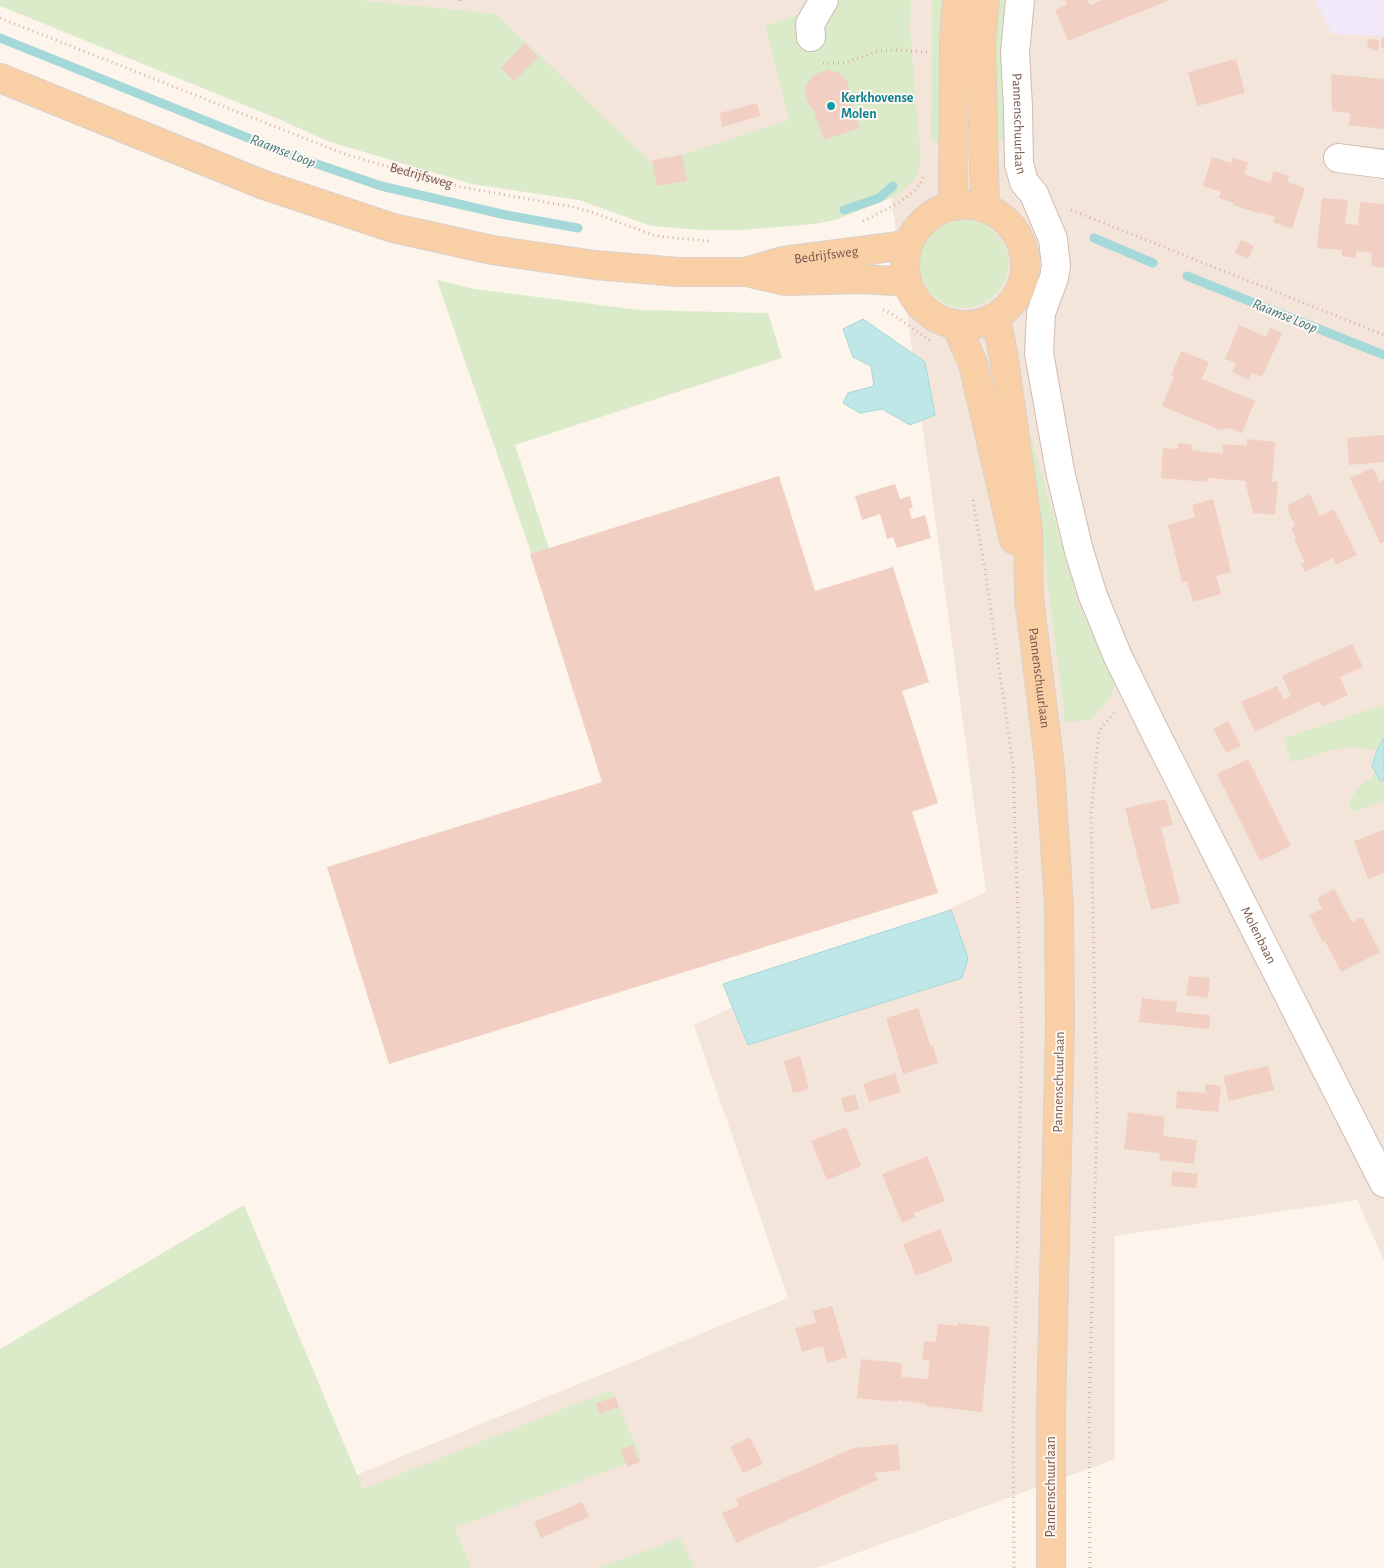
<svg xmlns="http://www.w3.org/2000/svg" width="1384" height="1568" viewBox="0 0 1384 1568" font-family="'Alegreya Sans',sans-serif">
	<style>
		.residential { fill: #f4e5da }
		.education { fill: #f1e8fa }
		.green { fill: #dbebc9 }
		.water { fill: #bfe7e7; stroke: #a5d8d9 }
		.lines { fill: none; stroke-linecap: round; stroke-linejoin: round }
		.stream { stroke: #a5d8d9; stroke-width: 9 }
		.building { fill: #f2cfc3 }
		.minor-casing { stroke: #d0bab0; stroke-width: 30 }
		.major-casing { stroke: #d9d0cd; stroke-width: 30 }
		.path { stroke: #d8b2a5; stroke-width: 3; stroke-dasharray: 1 4; stroke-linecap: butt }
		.minor { stroke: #fff; stroke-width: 28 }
		.major { stroke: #f9cfa6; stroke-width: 28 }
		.culture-dot { fill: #0f9aa8; stroke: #fff8f2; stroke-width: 2 }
		.labels { text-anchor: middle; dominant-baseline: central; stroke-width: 4; stroke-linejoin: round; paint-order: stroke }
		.culture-label { font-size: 14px; font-weight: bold; fill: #0d838f; stroke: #fff8f2; text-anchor: start }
		.street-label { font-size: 14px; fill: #79574d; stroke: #fff8f2 }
		.water-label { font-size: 15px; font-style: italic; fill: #407b7d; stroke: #fff8f2 }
	</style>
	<rect width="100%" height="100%" fill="#fdf4ec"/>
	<path class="residential" d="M21 0H1384V1261L1357 1200 1115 1236V1459L816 1568H378L342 1481 788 1298 694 1025 986 892 891 196 633 211Z"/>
	<path class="education" d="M1315 0H1384V36L1332 34Z"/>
	<g class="green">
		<path d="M0 0H359L496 14 653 164 789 120 765 26 841 0H911L910 29 921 160 915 179 896 196 835 220 814 224 744 230H702L651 226 579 200 472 184 327 141 281 120 0 6Z"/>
		<path d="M932 0H949L946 143 931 142Z"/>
		<path d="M994 0H1008L1006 140 991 142Z"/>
		<circle cx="964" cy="264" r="44"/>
		<path d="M437 280 474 289 639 310 768 313 782 358 515 445 552 558 535 564Z"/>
		<path d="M1028 426 1080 608 1116 679 1111 696 1092 720 1065 722Z"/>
		<path d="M1384 703V738L1377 750C1362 748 1348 746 1333 750 1318 754 1306 760 1291 762L1284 738 1382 705Z"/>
		<path d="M1376 773 1380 780H1384V801L1363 809 1352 811 1348 803 1357 789Z"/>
		<path d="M244 1205 363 1489 611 1390 642 1458 455 1528 471 1568H0V1349Z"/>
		<path d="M680 1538 695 1568H598Z"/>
	</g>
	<g class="water">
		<path d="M863 319 925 362 935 415 910 425 882 409 860 413 843 403 848 393 874 386 871 366 853 357 843 329Z"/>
		<path d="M1384 738V780H1380L1372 766 1377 750Z"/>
		<path d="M951 910 968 958 962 978 748 1045 723 984Z"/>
	</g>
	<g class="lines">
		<g class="stream">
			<path d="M0 38 288 154 381 186 506 215 578 228"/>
			<path d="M844 210 879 198 893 186"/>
			<path d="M1094 238 1153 263"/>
			<path d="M1187 276 1384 355"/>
		</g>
	</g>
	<g class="building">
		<path d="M1065 0H1088L1090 5 1102 0H1170L1068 41 1055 10 1067 5Z"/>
		<path d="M1382 38H1384V48H1381Z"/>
		<path d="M1368 39 1379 40 1378 51 1372 50 1367 46Z"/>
		<path d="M525 43 538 57 514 81 501 68Z"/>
		<path d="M1236 59 1245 93 1197 106 1188 72Z"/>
		<path d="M828 70 839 73 847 81 850 90V98L860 128 824 140 814 111 808 104 805 92 807 83 813 76 820 72Z"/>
		<path d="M1331 74 1384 79V129L1349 125 1350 113 1332 111Z"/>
		<path d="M757 103 760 116 722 127 720 113Z"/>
		<path d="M682 155 687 181 657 186 652 160Z"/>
		<path d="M1212 157 1231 163 1233 157 1248 163 1244 174 1270 183 1274 171 1289 176 1287 182 1305 188 1292 229 1273 222 1275 217 1261 212V214L1233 205V203L1219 198 1221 192 1203 186Z"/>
		<path d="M1322 198 1348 200 1345 224 1358 225 1360 202 1384 204V268L1371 266 1372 253 1356 251 1355 258 1342 256V250L1317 248Z"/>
		<path d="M1241 240 1254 246 1248 259 1235 253Z"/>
		<path d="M1239 325 1266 337 1270 328 1282 333 1262 377 1252 373 1249 380 1232 372 1236 363 1225 359Z"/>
		<path d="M1181 351 1209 362 1202 379 1255 401 1242 433 1230 428 1220 430 1162 406 1174 377 1171 376Z"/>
		<path d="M1384 435V462L1349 465 1347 438Z"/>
		<path d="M1247 439 1275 442 1272 482H1278L1275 515 1253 513 1245 481 1208 478 1207 482 1161 478 1163 448 1178 449V443L1192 445 1191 450 1223 454V444L1247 446Z"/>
		<path d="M1373 468 1380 482 1384 480V542L1380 543 1350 478Z"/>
		<path d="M779 476 815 591 893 567 929 682 902 691 938 803 912 812 938 893 389 1064 327 867 602 782 530 554Z"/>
		<path d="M895 484 900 499 910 496 913 508 909 509 912 519 925 515 931 538 897 548 893 537 887 539 880 514 862 520 855 496Z"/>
		<path d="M1310 494 1320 516 1334 509 1357 555 1336 565 1333 558 1305 572 1301 563 1305 562 1294 539 1296 538 1291 528 1295 526 1287 508 1289 507 1288 505Z"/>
		<path d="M1213 499 1231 572 1216 576 1221 594 1193 602 1187 581 1182 582 1168 525 1195 517 1192 505Z"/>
		<path d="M1352 644 1363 667 1340 677 1348 695 1322 707 1319 701 1255 732 1241 702 1277 686 1284 700 1291 696 1282 676Z"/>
		<path d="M1228 721 1241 746 1226 753 1213 729Z"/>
		<path d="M1248 759 1291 846 1260 861 1217 774Z"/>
		<path d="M1166 799 1173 825 1161 828 1180 903 1151 910 1125 808Z"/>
		<path d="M1384 830V873L1368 879 1354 841Z"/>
		<path d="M1334 889 1352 922 1362 917 1380 952 1341 972 1325 941 1323 942 1309 915 1322 909 1317 898Z"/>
		<path d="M1189 976 1210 978 1208 998 1186 995Z"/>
		<path d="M1142 998 1177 1002 1176 1012 1210 1015 1209 1029 1139 1022Z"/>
		<path d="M918 1008 931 1047 933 1046 938 1063 903 1074 886 1018Z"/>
		<path d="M800 1056 809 1089 793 1093 784 1061Z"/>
		<path d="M1268 1066 1274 1090 1229 1101 1223 1076Z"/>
		<path d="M895 1073 901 1092 869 1102 863 1084Z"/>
		<path d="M1205 1084 1221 1086 1218 1112 1176 1108 1177 1091 1205 1093Z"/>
		<path d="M855 1094 859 1109 845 1113 841 1098Z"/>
		<path d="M1128 1112 1165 1117 1163 1136 1197 1140 1194 1164 1159 1160 1160 1153 1124 1149Z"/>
		<path d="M846 1127 861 1166 827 1180 811 1141Z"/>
		<path d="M927 1156 945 1201 914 1213 916 1217 902 1223 882 1174Z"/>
		<path d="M1172 1171 1198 1174 1196 1188 1171 1186Z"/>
		<path d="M940 1229 953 1261 916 1276 903 1244Z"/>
		<path d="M832 1306 847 1357 827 1363 823 1346 802 1352 795 1328 816 1323 813 1311Z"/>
		<path d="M958 1323 990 1327 982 1412 926 1406V1404L898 1400V1402L857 1398 861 1359 902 1363 901 1377 928 1379 930 1361 922 1360 924 1341 936 1342 938 1324 958 1326Z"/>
		<path d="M616 1397 619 1407 599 1414 596 1403Z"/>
		<path d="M750 1437 763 1464 743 1473 730 1447Z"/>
		<path d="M898 1444 900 1470 874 1473 878 1480 736 1543 722 1513 739 1506 736 1499 854 1448Z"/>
		<path d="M633 1445 640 1462 627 1467 620 1450Z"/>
		<path d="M582 1502 589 1517 541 1538 534 1522Z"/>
	</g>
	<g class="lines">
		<defs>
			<g id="minor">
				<path id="s2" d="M1020 0 1015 52 1018 107 1019 164 1024 182 1034 194 1053 239 1056 266 1054 278 1041 313 1039 353 1060 471 1079 551 1093 596 1118 657 1157 736 1384 1183"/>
				<path d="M811 37 810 24 824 0"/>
				<path d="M1338 158 1384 164"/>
			</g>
			<g id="major">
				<path d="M0 78 264 185 393 228 492 250 595 265 679 272H746L785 281 864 279 907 282"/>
				<circle cx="965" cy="265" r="60"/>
				<path d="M953 206 954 40 957 0"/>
				<path d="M985 208 981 43 985 0"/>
				<path id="s3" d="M749 271 783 261 907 245"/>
				<path id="s4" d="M996 317 1004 359 1028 529 1029 598 1050 768 1059 906 1060 1025 1051 1412V1568"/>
				<path d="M956 325 973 364 1014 540"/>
			</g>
		</defs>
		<use href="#minor" class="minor-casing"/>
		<use href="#major" class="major-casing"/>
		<g class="path">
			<path d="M460 0V4"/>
			<path id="s1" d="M0 18 347 155 461 187 573 207 594 213 656 236 709 241"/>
			<path d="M823 63H844L879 51 898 50 927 52"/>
			<path d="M1071 210 1384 335"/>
			<path d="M863 221C880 212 918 197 923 177"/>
			<path d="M883 310 892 314 932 342"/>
			<path d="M973 500 987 583 1013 766 1022 1035 1013 1433 1014 1568"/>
			<path d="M1090 1568 1089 1410 1097 1119 1091 814 1099 731 1115 712"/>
		</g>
		<use href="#minor" class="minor"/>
		<use href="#major" class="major"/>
	</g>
	<circle class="culture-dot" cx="831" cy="106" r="5"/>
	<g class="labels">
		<g class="culture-label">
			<text x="841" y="98">Kerkhovense<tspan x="841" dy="16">Molen</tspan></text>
		</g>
		<g class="street-label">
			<text stroke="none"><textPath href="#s2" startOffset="124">Pannenschuurlaan</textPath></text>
			<text stroke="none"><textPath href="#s1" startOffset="450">Bedrijfsweg</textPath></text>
			<text stroke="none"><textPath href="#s3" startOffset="79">Bedrijfsweg</textPath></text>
			<text stroke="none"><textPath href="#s4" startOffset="364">Pannenschuurlaan</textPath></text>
			<text stroke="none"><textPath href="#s2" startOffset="991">Molenbaan</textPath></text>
			<text transform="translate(1059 1082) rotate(-89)">Pannenschuurlaan</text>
			<text transform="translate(1051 1487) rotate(-90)">Pannenschuurlaan</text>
		</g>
		<g class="water-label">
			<text transform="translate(283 151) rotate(21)">Raamse Loop</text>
			<text transform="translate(1285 316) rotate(22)">Raamse Loop</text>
		</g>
	</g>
</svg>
